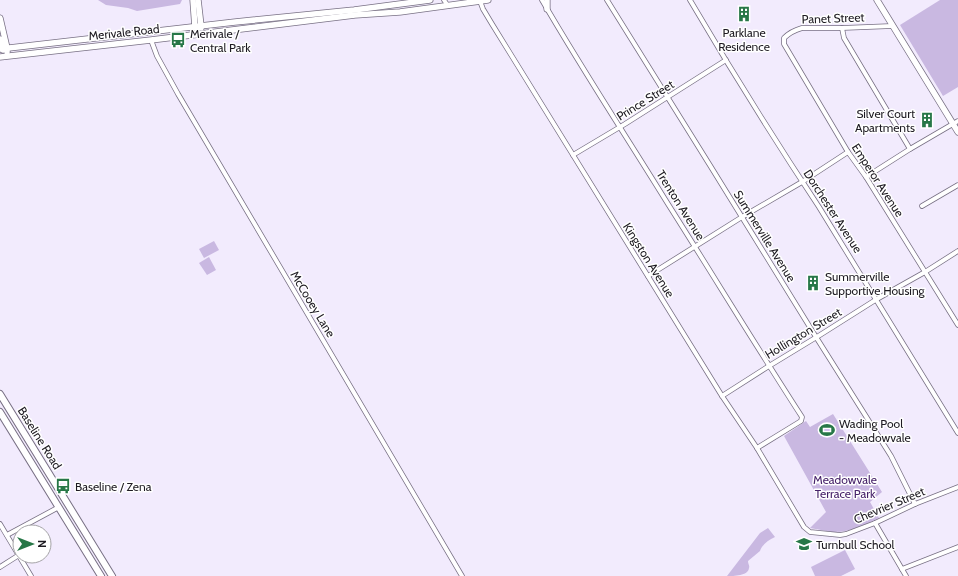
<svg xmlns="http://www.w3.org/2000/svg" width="958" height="576" viewBox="0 0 958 576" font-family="Cabin,sans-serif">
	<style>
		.green { fill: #c9b8e1 }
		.water { fill: #caafed }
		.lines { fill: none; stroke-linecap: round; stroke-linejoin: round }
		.street-casing { stroke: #787084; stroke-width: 5.5 }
		.secondary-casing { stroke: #787084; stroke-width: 7 }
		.primary-casing { stroke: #787084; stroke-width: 8 }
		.street { stroke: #fff; stroke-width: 4 }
		.secondary { stroke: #fff; stroke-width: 5.5 }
		.primary { stroke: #fff; stroke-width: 6 }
		.labels { text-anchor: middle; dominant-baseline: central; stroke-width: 3; stroke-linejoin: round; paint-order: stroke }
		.street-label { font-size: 12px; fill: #1e1b22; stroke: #fff }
		.poi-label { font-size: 12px; fill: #1e1b22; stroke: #fff; text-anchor: start }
		.park-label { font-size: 12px; fill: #47236a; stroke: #fff }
	</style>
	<rect width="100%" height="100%" fill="#f2ebfd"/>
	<g class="green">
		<path d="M98 0H182L180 4 137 11 128 8 106 5Z"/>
		<path d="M940 0H958V87L943 96 900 25Z"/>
		<path d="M214 241 219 250 204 258 199 249Z"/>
		<path d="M209 257 216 270 207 275 199 263Z"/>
		<path d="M833 414 882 492 870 502 879 518C865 525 848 533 832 532 825 531 817 529 810 528L826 512 784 436 806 421 810 427Z"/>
		<path d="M768 528 775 537C768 540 762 545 760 551L748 561C748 564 750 566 749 568 748 576 734 576 727 576L760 533Z"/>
		<path d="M845 550 855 569 841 576H815L811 567Z"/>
	</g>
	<circle class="water" cx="827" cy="432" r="6"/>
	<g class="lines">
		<defs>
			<g id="street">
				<path d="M444 0 448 6"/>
				<path d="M542 0C582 69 626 136 668 204 713 275 756 346 802 417L801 421 757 448"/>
				<path d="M607 0 711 167 816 337 891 456 915 504"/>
				<path d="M690 0C731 70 774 139 819 207L958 433"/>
				<path d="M480 1 483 9 492 24 722 396 757 448 804 527 810 532 840 535 846 534 875 523 915 504 958 487"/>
				<path d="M892 26 842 28H802C795 30 789 33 784 38V44L848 152 866 177 958 325"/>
				<path d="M842 28 844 38 910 149"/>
				<path d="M151 40 157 56 178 94 462 576"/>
				<path d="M573 155 625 124 726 60"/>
				<path d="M866 177 910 149 958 121"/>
				<path d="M922 206 958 185"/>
				<path d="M648 276 742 217 802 182 848 152"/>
				<path d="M722 396 769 366 820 335 877 299 925 272 958 251"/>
				<path d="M875 523 906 576"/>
				<path d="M0 524 31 576"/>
				<path d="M7 535 59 507"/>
				<path d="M0 567 19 555"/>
				<path d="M902 569 958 547"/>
			</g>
			<g id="secondary">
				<path d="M193 0 195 27 197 29"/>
				<path d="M198 0 201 26V28"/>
				<path d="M547 0V9"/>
				<path d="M877 0 958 132"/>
				<path d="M0 18 7 48V52"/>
				<path d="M0 39 3 50"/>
				<path d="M0 49 235 22 354 10 430 0"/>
				<path d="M0 57 151 40 355 15 400 12 488 0"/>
			</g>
			<g id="primary">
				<path d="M0 394 112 576"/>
				<path d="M0 412 101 576"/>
			</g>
		</defs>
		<use href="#street" class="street-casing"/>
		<use href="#secondary" class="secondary-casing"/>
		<use href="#primary" class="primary-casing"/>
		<use href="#street" class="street"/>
		<use href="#secondary" class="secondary"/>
		<use href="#primary" class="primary"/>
	</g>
	<defs>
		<symbol id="building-bare" viewBox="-9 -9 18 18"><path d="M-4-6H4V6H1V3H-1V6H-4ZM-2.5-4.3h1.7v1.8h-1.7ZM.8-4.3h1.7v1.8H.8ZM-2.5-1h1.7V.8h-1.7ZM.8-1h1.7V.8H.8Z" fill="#277747" stroke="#fff" stroke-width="2.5" paint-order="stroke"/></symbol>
		<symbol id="bus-bare" viewBox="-9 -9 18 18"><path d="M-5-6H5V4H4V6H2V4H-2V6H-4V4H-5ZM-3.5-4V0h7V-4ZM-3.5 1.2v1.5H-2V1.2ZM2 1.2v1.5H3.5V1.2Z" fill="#277747" stroke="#fff" stroke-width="2.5" paint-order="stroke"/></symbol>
		<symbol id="stadium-bare" viewBox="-9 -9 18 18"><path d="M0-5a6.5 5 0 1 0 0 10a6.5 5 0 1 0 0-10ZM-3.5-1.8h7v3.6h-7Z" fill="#277747" stroke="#fff" stroke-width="2.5" paint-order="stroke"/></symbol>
		<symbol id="school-bare" viewBox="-9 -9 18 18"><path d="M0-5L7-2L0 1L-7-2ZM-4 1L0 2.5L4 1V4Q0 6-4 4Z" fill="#277747" stroke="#fff" stroke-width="2.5" paint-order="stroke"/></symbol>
	</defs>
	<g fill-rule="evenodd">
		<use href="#building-bare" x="733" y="3" width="22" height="22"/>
		<use href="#bus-bare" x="167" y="29" width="22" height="22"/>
		<use href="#building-bare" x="916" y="109" width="22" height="22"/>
		<use href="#building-bare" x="802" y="272" width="22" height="22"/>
		<use href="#stadium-bare" x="816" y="419" width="22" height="22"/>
		<use href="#bus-bare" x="52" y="475" width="22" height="22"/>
		<use href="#school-bare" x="793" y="533" width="22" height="22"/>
	</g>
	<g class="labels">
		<g class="street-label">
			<text transform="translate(833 18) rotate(-2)">Panet Street</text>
			<text transform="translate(124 32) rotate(-6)">Merivale Road</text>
			<text transform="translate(645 100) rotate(-32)">Prince Street</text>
			<text transform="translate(878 180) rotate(57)">Emperor Avenue</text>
			<text transform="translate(681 205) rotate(58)">Trenton Avenue</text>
			<text transform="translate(833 211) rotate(57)">Dorchester Avenue</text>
			<text transform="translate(765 236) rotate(58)">Summerville Avenue</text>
			<text transform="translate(649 260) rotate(58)">Kingston Avenue</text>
			<text transform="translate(313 304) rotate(59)">McCooey Lane</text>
			<text transform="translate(803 333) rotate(-31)">Hollington Street</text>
			<text transform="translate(40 438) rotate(58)">Baseline Road</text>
			<text transform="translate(889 505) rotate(-23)">Chevrier Street</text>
		</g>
		<g class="poi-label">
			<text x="744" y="32" text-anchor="middle">Parklane<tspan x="744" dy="14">Residence</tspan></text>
			<text x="190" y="33">Merivale /<tspan x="190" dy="14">Central Park</tspan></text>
			<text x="915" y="113" text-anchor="end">Silver Court<tspan x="915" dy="14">Apartments</tspan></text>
			<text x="825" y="276">Summerville<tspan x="825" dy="14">Supportive Housing</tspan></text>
			<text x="839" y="423">Wading Pool<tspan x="839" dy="14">- Meadowvale</tspan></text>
			<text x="75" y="486">Baseline / Zena</text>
			<text x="816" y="544">Turnbull School</text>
		</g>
		<g class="park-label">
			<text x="845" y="479">Meadowvale<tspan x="845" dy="14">Terrace Park</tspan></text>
		</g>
	</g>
	<g transform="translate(32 544) rotate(90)"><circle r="19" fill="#ffffff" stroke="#a5a4a7"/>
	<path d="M0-3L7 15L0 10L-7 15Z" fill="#277747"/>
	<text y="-6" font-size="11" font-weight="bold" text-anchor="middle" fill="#1e1b22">N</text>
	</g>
</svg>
